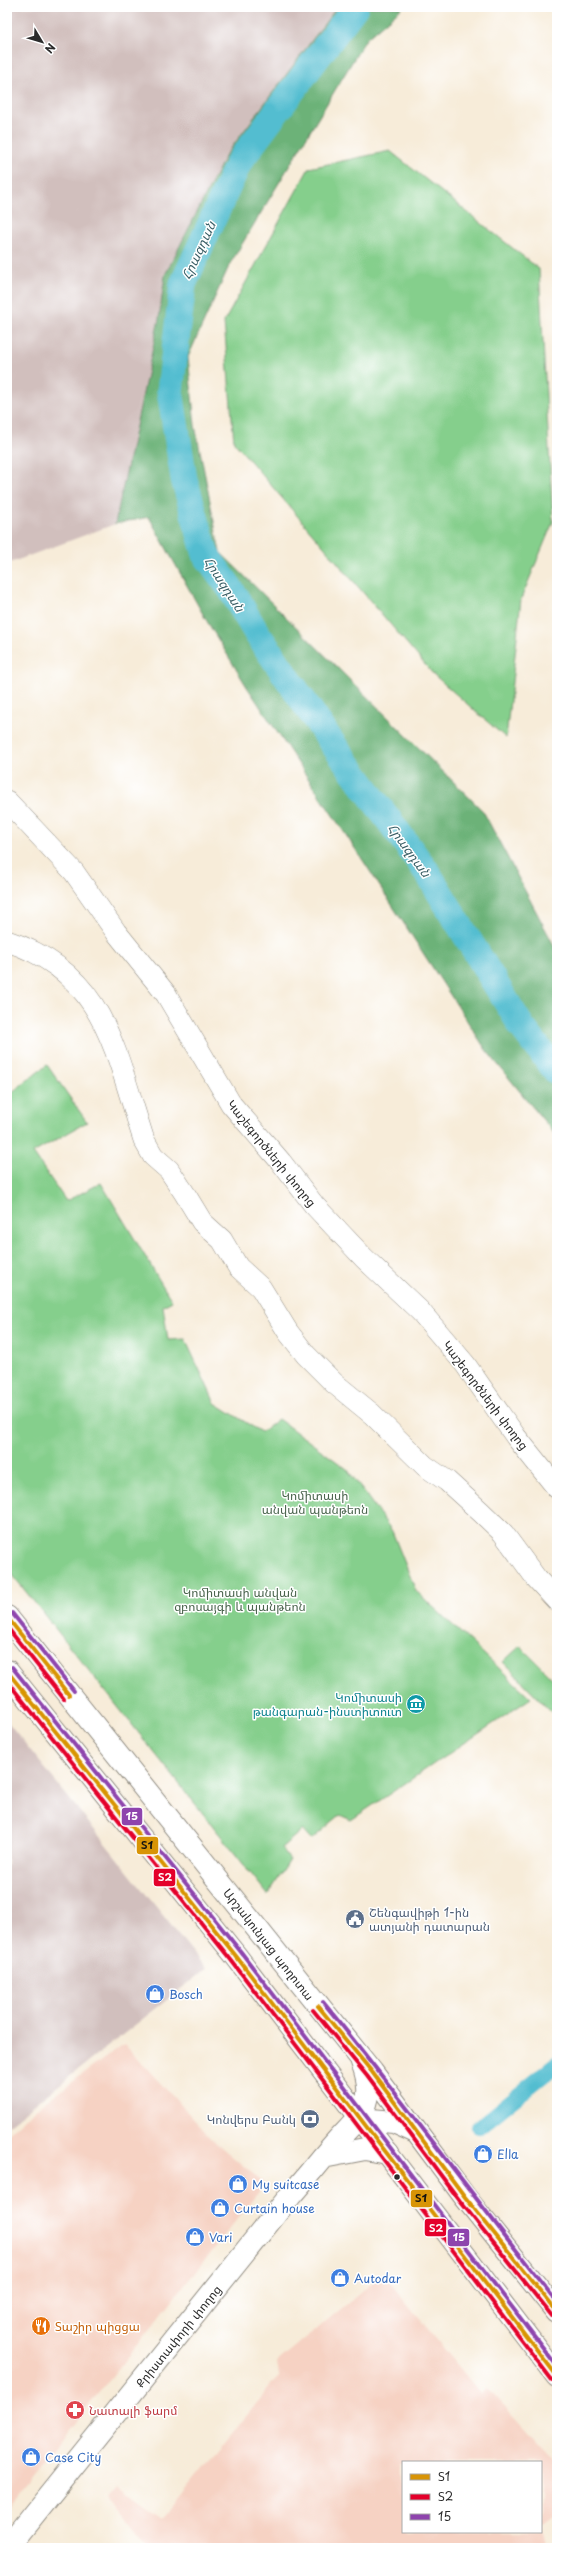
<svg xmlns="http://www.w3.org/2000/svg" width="564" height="2555" viewBox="0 0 564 2555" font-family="'Playpen Sans','Noto Sans Armenian',sans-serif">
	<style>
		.built { fill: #f6d2c3; fill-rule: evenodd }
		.industrial { fill: #d1bfbd }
		.green { fill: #85cf8c; stroke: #587d5c }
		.forest { fill: #6cb278; stroke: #4c6e52 }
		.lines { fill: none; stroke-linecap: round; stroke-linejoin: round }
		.canal { stroke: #53bdd0; stroke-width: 16 }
		.river { stroke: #53bdd0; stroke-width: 27 }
		.minor-casing { stroke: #918c82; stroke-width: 22 }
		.major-casing { stroke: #918c82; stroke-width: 24 }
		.minor { stroke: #fff; stroke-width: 21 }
		.major { stroke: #fff; stroke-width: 22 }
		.bus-1-casing { stroke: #fff; stroke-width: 7 }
		.bus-2-casing { stroke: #fff; stroke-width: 7 }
		.bus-3-casing { stroke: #fff; stroke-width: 7 }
		.bus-1 { stroke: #d89406; stroke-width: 4 }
		.bus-2 { stroke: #e4002b; stroke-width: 4 }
		.bus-3 { stroke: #8e44ad; stroke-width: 4 }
		.bus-dot { fill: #2b2b2b; stroke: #fff; stroke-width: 1.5 }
		.labels { text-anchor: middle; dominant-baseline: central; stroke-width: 3; stroke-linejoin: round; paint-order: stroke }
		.street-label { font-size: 12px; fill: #2b2b2b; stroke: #fff }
		.park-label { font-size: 12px; fill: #4a644d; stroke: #fff }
		.culture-label { font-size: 12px; fill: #0d838f; stroke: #fff; text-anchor: end }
		.service-label { font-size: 12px; fill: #4e5e75; stroke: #fff; text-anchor: start }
		.shop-label { font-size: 12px; fill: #366cbe; stroke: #fff; text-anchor: start }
		.food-label { font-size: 12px; fill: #c56008; stroke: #fff; text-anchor: start }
		.health-label { font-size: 12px; fill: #be3a42; stroke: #fff; text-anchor: start }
		.water-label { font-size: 13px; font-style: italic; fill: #395e65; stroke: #fff }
		.line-badge { stroke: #fff; stroke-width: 1.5 }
		.badge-label { font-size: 11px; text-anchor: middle; font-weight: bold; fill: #fff }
		.pale-badge-label { font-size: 11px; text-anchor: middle; font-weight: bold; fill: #111 }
	</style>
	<rect width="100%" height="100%" fill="#fff"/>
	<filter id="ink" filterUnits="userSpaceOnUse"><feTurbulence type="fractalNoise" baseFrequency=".025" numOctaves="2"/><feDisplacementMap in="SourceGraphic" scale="8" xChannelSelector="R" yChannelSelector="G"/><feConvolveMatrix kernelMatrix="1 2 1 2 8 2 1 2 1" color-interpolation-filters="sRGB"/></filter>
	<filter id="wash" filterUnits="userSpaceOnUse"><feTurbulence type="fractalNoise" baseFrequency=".012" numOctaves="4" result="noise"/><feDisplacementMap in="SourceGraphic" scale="16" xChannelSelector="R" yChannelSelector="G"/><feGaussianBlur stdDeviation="0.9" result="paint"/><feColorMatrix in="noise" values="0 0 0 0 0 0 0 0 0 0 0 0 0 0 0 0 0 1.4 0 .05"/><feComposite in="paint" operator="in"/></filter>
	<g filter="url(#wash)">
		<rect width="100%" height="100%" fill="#f7ecd9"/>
		<g class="built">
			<path d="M124 2044 215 2142 265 2184 7 2508V2134L38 2107Z"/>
			<path d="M383 2274 481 2394 488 2389 557 2465V2512L541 2524 549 2548H148L107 2496 116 2484 163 2518 279 2376 277 2362ZM403 2462H541V2532H403Z"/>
		</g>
		<g class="industrial">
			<path d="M7 7H337L226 155 165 275 159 319 115 524 7 564Z"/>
			<path d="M7 1721 206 1969 7 2126Z"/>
		</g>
		<g class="green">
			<path d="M390 151 539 269 553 522 521 599 506 738 433 674 234 442 224 322 309 168Z"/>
			<path d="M47 1065 87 1122 33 1153 66 1201 101 1183 172 1301 163 1306 168 1340 185 1339 215 1403 261 1432 278 1419 347 1469 392 1531 416 1591 531 1698 351 1820 340 1815 311 1840 302 1830 281 1848 290 1860 268 1895 7 1568V1096Z"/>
			<path d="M520 1646 557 1683V1717L503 1662Z"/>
		</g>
		<path class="forest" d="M337 7H403L366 39 230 264 188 357 195 425 220 552 483 811 557 951V1137L486 1050 364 862 247 687 205 618 149 517 115 524 159 319 165 275 226 155Z"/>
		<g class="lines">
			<path class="canal" d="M479 2127 557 2064"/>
			<path class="river" d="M355 7 239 162 183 284 170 391 184 479 206 555 230 588 256 632 330 740 427 872 522 1027 557 1072"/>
		</g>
	</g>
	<g filter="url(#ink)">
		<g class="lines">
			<defs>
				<g id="minor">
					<path d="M7 801 74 872 116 932 166 994 231 1104 281 1162 314 1205 364 1258 420 1311 465 1364 516 1437 557 1488"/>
					<path d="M7 941C106 973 115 1053 144 1140L153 1156 169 1170 185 1194 202 1222 222 1240 238 1267 261 1288 288 1332 306 1355 334 1383 372 1414 425 1466 447 1481 481 1512 503 1533 536 1578 557 1601"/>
				</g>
				<g id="major">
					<path d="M7 1617 372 2072 465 2197 557 2312"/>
					<path d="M7 1671 236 1956 557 2376"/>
					<path d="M359 2119 394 2122 416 2132"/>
					<path d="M323 2157 365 2149 387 2153"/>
					<path d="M7 2548 290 2196C305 2179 319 2161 334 2144 359 2115 379 2106 362 2062"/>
				</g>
			</defs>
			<use href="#minor" class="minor-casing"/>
			<use href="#major" class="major-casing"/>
			<use href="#minor" class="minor"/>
			<use href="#major" class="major"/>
			<defs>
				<g id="bus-1">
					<path d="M7 1617 69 1695"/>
					<path d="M7 1671 236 1956 557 2376"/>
					<path d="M318 2006 372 2072 465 2197 557 2312"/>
				</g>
				<g id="bus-2">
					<path d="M7 1627 64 1699"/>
					<path d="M7 1681 231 1960 552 2380"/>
					<path d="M313 2010 367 2076 460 2201 552 2316"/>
				</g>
				<g id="bus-3">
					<path d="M12 1613 74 1691"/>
					<path d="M12 1667 241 1952 557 2366"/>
					<path d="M323 2002C403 2100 478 2203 557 2302"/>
				</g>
			</defs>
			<use href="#bus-1" class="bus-1-casing"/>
			<use href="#bus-2" class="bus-2-casing"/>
			<use href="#bus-3" class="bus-3-casing"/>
			<use href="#bus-1" class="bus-1"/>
			<use href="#bus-2" class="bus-2"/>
			<use href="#bus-3" class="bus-3"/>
		</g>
	</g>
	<defs>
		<symbol id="museum-disc" viewBox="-11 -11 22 22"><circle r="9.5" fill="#0f9aa8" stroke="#fff"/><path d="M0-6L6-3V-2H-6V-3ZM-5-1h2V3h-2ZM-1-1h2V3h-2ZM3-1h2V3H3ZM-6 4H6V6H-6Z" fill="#fff"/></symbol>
		<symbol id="civic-disc" viewBox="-11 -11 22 22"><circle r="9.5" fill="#5c6f8a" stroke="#fff"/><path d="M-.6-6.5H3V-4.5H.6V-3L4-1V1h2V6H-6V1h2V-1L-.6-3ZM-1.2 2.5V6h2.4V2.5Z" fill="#fff"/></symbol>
		<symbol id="shop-disc" viewBox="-11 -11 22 22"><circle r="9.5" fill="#3f7fe0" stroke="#fff"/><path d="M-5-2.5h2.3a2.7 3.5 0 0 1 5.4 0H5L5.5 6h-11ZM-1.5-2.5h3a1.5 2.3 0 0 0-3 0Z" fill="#fff"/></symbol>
		<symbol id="bank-disc" viewBox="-11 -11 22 22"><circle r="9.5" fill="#5c6f8a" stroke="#fff"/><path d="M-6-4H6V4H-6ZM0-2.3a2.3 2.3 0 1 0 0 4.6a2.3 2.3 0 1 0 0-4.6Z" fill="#fff"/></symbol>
		<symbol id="restaurant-disc" viewBox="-11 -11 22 22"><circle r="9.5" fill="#e8710a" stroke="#fff"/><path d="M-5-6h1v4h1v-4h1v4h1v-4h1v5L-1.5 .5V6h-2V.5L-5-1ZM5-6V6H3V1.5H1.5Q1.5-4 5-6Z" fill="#fff"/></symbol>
		<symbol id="pharmacy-disc" viewBox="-11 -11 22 22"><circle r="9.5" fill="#e0444e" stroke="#fff"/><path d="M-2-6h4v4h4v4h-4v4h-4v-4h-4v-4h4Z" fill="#fff"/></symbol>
	</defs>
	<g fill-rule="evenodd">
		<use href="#museum-disc" x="405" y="1693" width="22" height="22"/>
		<use href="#civic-disc" x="344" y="1908" width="22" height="22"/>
		<use href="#shop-disc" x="144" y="1983" width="22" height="22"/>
		<use href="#bank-disc" x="299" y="2108" width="22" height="22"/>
		<use href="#shop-disc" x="472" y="2143" width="22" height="22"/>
		<use href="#shop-disc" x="227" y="2173" width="22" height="22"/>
		<use href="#shop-disc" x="209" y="2197" width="22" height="22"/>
		<use href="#shop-disc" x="184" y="2226" width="22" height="22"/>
		<use href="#shop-disc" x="329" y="2267" width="22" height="22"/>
		<use href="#restaurant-disc" x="30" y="2315" width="22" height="22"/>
		<use href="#pharmacy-disc" x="64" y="2399" width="22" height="22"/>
		<use href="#shop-disc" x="20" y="2446" width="22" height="22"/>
	</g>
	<circle class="bus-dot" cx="397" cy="2177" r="3.5"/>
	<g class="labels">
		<g class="street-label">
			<text transform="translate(272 1153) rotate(51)">Կաշեգործների փողոց</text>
			<text transform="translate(486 1395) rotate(53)">Կաշեգործների փողոց</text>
			<text transform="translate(269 1944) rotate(52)">Արշակունյաց պողոտա</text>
			<text transform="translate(178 2336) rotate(-51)">Քրիստափորի փողոց</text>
		</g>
		<g class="park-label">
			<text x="315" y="1495">Կոմիտասի<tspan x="315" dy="14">անվան պանթեոն</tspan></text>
			<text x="240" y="1592">Կոմիտասի անվան<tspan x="240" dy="14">զբոսայգի և պանթեոն</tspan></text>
		</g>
		<g class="culture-label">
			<text x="402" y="1697">Կոմիտասի<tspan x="402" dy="14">թանգարան-ինստիտուտ</tspan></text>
		</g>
		<g class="service-label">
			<text x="369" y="1912">Շենգավիթի 1-ին<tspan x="369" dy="14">ատյանի դատարան</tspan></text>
			<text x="296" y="2119" text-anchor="end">Կոնվերս Բանկ</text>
		</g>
		<g class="shop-label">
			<text x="169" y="1994">Bosch</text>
			<text x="497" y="2154">Ella</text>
			<text x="252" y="2184">My suitcase</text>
			<text x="234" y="2208">Curtain house</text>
			<text x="209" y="2237">Vari</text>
			<text x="354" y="2278">Autodar</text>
			<text x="45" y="2457">Case City</text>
		</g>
		<g class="food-label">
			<text x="55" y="2326">Տաշիր պիցցա</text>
		</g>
		<g class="health-label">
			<text x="89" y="2410">Նատալի ֆարմ</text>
		</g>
		<g class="water-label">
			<text transform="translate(198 250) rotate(-65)">Հրազդան</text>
			<text transform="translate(225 584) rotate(57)">Հրազդան</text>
			<text transform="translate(410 850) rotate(54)">Հրազդան</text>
		</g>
	</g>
	<g class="line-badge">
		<rect x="121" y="1807" width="22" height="19" rx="4" fill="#8e44ad"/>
		<rect x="136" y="1836" width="23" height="19" rx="4" fill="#d89406"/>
		<rect x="153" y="1868" width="23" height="19" rx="4" fill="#e4002b"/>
		<rect x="410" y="2189" width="23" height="19" rx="4" fill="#d89406"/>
		<rect x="424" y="2218" width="23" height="19" rx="4" fill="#e4002b"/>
		<rect x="447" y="2228" width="23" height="19" rx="4" fill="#8e44ad"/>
	</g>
	<g class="badge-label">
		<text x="132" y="1820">15</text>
		<text x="165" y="1881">Տ2</text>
		<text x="436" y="2232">Տ2</text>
		<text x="459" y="2241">15</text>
	</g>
	<g class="pale-badge-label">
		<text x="147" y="1849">Տ1</text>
		<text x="421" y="2202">Տ1</text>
	</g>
	<rect width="564" height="2555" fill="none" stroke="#fff" stroke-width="24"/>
	<rect x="402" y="2461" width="140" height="72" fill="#ffffff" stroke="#aaaaaa"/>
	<rect x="410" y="2474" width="20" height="6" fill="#d89406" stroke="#aaaaaa"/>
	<text x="438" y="2481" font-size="12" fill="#2b2b2b">Տ1</text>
	<rect x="410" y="2494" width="20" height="6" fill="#e4002b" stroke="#aaaaaa"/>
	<text x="438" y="2501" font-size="12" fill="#2b2b2b">Տ2</text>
	<rect x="410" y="2514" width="20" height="6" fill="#8e44ad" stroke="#aaaaaa"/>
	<text x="438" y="2521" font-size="12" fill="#2b2b2b">15</text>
	<g transform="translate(42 42) rotate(128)" stroke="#ffffff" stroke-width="3" paint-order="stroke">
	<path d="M0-3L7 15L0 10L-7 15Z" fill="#2b2b2b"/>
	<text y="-6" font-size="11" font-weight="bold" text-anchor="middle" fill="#2b2b2b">N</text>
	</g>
</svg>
